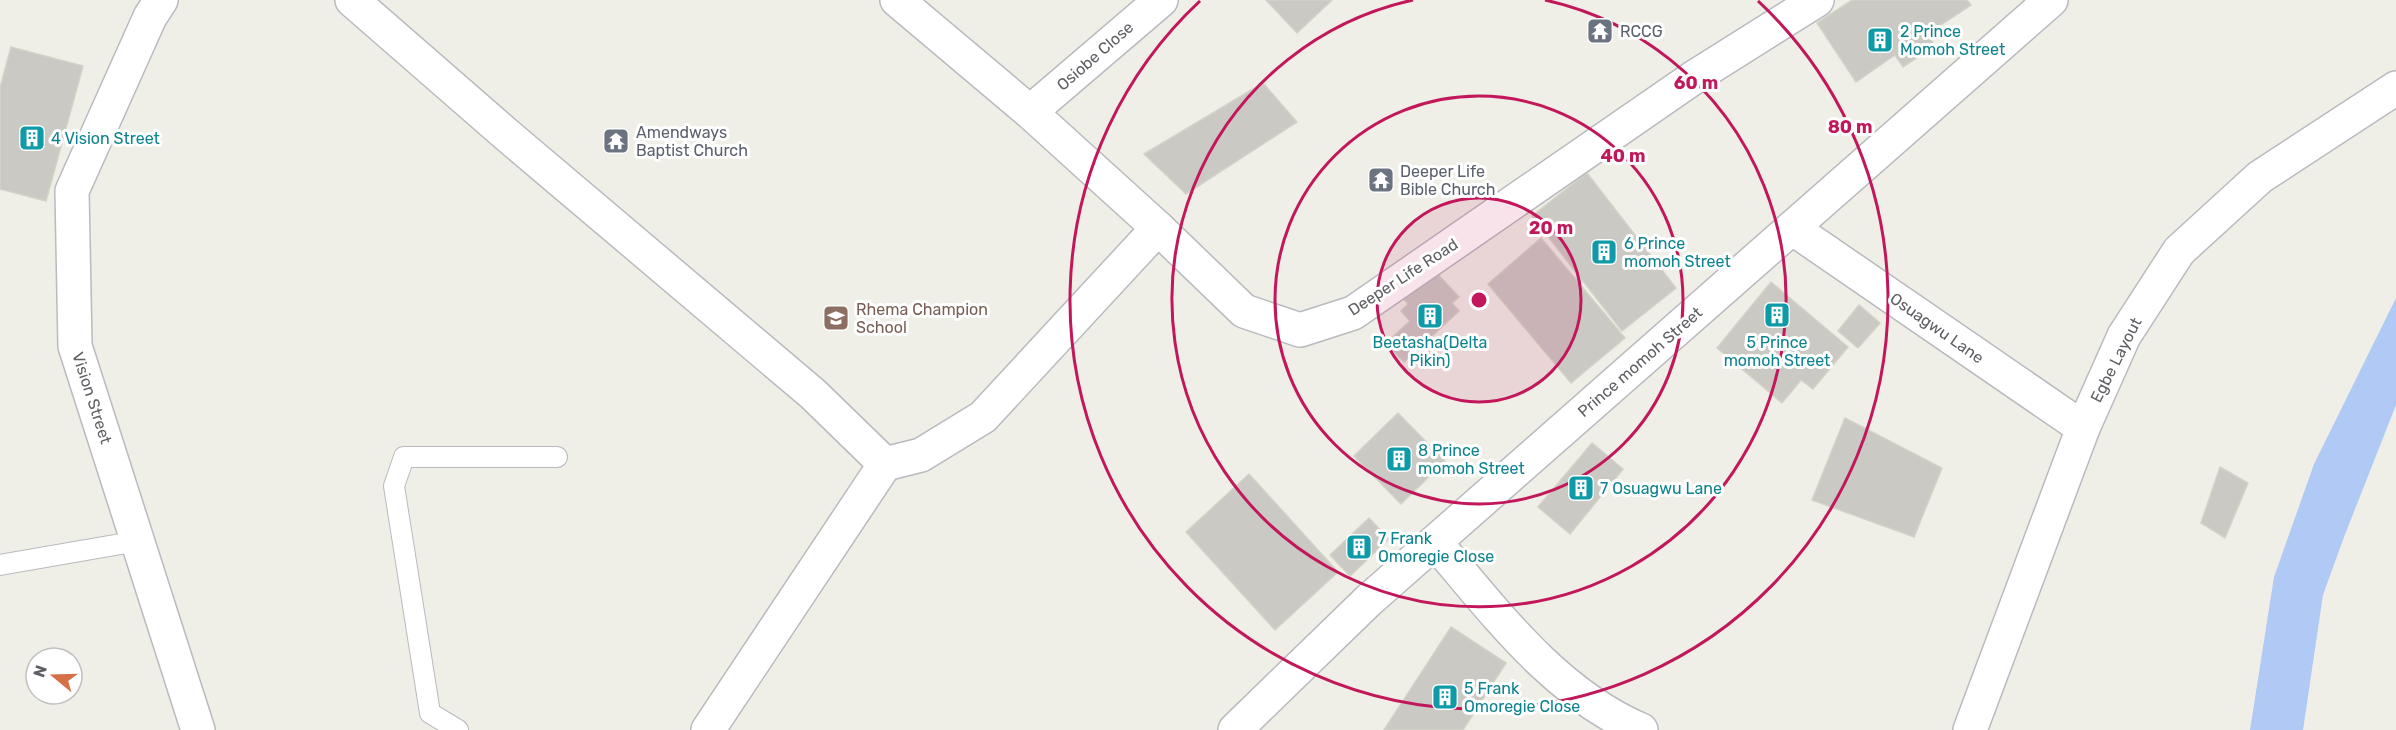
<svg xmlns="http://www.w3.org/2000/svg" width="2396" height="730" viewBox="0 0 2396 730" font-family="Rubik,sans-serif">
	<style>
		.water { fill: #b1c9f5 }
		.building { fill: #cac9c4; stroke: #d3d2c6; stroke-width: 1.5 }
		.lines { fill: none; stroke-linecap: round; stroke-linejoin: round }
		.service-casing { stroke: #b9babf; stroke-width: 22 }
		.minor-casing { stroke: #b9babf; stroke-width: 36 }
		.service { stroke: #fff; stroke-width: 20 }
		.minor { stroke: #fff; stroke-width: 33 }
		.ring { fill: none; stroke: #c2185b; stroke-width: 3 }
		.labels { text-anchor: middle; dominant-baseline: central; stroke-width: 6; stroke-linejoin: round; paint-order: stroke }
		.worship-label { font-size: 16px; fill: #5b616d; stroke: #fff; text-anchor: start }
		.culture-label { font-size: 16px; fill: #0d838f; stroke: #fff; text-anchor: start }
		.street-label { font-size: 16px; fill: #5f6065; stroke: #fff }
		.education-label { font-size: 16px; fill: #785e54; stroke: #fff; text-anchor: start }
		.centre { fill: #c2185b; stroke: #fff; stroke-width: 3 }
		.ring-label { font-size: 18px; text-anchor: middle; font-weight: bold; fill: #c2185b; stroke: #fff; stroke-width: 6; stroke-linejoin: round; paint-order: stroke }
	</style>
	<rect width="100%" height="100%" fill="#efefe7"/>
	<path class="water" d="M2396 298V405L2344 537 2323 595 2303 730H2250L2274 577 2314 464Z"/>
	<g class="building">
		<path d="M1266 0H1332L1297 33Z"/>
		<path d="M1852 0H1967L1971 5 1927 34 1935 46 1903 67 1895 55 1856 82 1817 23Z"/>
		<path d="M11 47 83 66 46 201 0 189V88Z"/>
		<path d="M1263 83 1297 122 1186 194 1144 154Z"/>
		<path d="M1587 173 1676 288 1622 331 1532 216Z"/>
		<path d="M1541 238 1625 338 1571 383 1488 284Z"/>
		<path d="M1430 266 1459 297 1452 303 1459 311 1404 362 1386 343 1410 321 1401 311 1408 304 1399 294Z"/>
		<path d="M1771 282 1848 347 1813 389 1801 380 1782 403 1717 348Z"/>
		<path d="M1859 305 1880 323 1858 348 1838 331Z"/>
		<path d="M1398 413 1445 461 1401 504 1354 456Z"/>
		<path d="M1845 418 1942 468 1914 537 1812 500Z"/>
		<path d="M1592 443 1623 469 1570 534 1538 507Z"/>
		<path d="M2220 467 2248 483 2225 538 2201 523Z"/>
		<path d="M1249 474 1338 572 1275 630 1186 532Z"/>
		<path d="M1369 518 1389 539 1350 576 1330 555Z"/>
		<path d="M1451 627 1506 663 1463 730H1384Z"/>
	</g>
	<g class="lines">
		<defs>
			<g id="service">
				<path d="M0 565 138 541"/>
				<path d="M458 730 430 713 394 486 404 457H557"/>
			</g>
			<g id="minor">
				<path d="M161 0 150 17 72 191 75 346 198 730"/>
				<path d="M352 0 507 135 813 394 885 464"/>
				<path d="M897 0 1030 112 1158 228 1244 311 1300 330 1353 313 1693 78 1817 0"/>
				<path d="M1030 112 1161 0"/>
				<path d="M1792 228 2083 428"/>
				<path d="M1435 542C1495 612 1554 693 1641 730"/>
				<path d="M708 730 885 464 921 455 983 417 1158 228"/>
				<path d="M1235 730 1369 600 2051 0"/>
				<path d="M1970 730 2083 428 2124 336 2179 251 2260 177 2396 88"/>
			</g>
		</defs>
		<use href="#service" class="service-casing"/>
		<use href="#minor" class="minor-casing"/>
		<use href="#service" class="service"/>
		<use href="#minor" class="minor"/>
	</g>
	<circle cx="1479" cy="300" r="102" fill="#c2185b" fill-opacity=".12"/>
	<g class="ring">
		<circle cx="1479" cy="300" r="102"/>
		<circle cx="1479" cy="300" r="204"/>
		<path d="M1545 0A307 307 0 1 1 1413 0"/>
		<path d="M1758 1A409 409 0 1 1 1200 1"/>
	</g>
	<defs>
		<symbol id="temple-square" viewBox="-11 -11 22 22"><rect x="-9" y="-9" width="18" height="18" rx="4" fill="#6b7280" stroke="#fff"/><path d="M0-6L5-2H3V0L6.5 2.5H4V6H1.5V3h-3V6H-4V2.5H-6.5L-3 0V-2H-5Z" fill="#fff"/></symbol>
		<symbol id="building-square" viewBox="-11 -11 22 22"><rect x="-9" y="-9" width="18" height="18" rx="4" fill="#0f9aa8" stroke="#fff"/><path d="M-4-6H4V6H1V3H-1V6H-4ZM-2.5-4.3h1.7v1.8h-1.7ZM.8-4.3h1.7v1.8H.8ZM-2.5-1h1.7V.8h-1.7ZM.8-1h1.7V.8H.8Z" fill="#fff"/></symbol>
		<symbol id="school-square" viewBox="-11 -11 22 22"><rect x="-9" y="-9" width="18" height="18" rx="4" fill="#8d6e63" stroke="#fff"/><path d="M0-5L7-2L0 1L-7-2ZM-4 1L0 2.5L4 1V4Q0 6-4 4Z" fill="#fff"/></symbol>
	</defs>
	<g fill-rule="evenodd">
		<use href="#temple-square" x="1585" y="16" width="30" height="30"/>
		<use href="#building-square" x="1865" y="25" width="30" height="30"/>
		<use href="#building-square" x="17" y="123" width="30" height="30"/>
		<use href="#temple-square" x="601" y="126" width="30" height="30"/>
		<use href="#temple-square" x="1366" y="165" width="30" height="30"/>
		<use href="#building-square" x="1589" y="237" width="30" height="30"/>
		<use href="#building-square" x="1762" y="300" width="30" height="30"/>
		<use href="#building-square" x="1415" y="301" width="30" height="30"/>
		<use href="#school-square" x="821" y="303" width="30" height="30"/>
		<use href="#building-square" x="1384" y="444" width="30" height="30"/>
		<use href="#building-square" x="1566" y="473" width="30" height="30"/>
		<use href="#building-square" x="1344" y="532" width="30" height="30"/>
		<use href="#building-square" x="1430" y="682" width="30" height="30"/>
	</g>
	<g class="labels">
		<g class="worship-label">
			<text x="1620" y="31">RCCG</text>
			<text x="636" y="132">Amendways<tspan x="636" dy="18">Baptist Church</tspan></text>
			<text x="1400" y="171">Deeper Life<tspan x="1400" dy="18">Bible Church</tspan></text>
		</g>
		<g class="culture-label">
			<text x="1900" y="31">2 Prince<tspan x="1900" dy="18">Momoh Street</tspan></text>
			<text x="51" y="138">4 Vision Street</text>
			<text x="1624" y="243">6 Prince<tspan x="1624" dy="18">momoh Street</tspan></text>
			<text x="1430" y="342" text-anchor="middle">Beetasha(Delta<tspan x="1430" dy="18">Pikin)</tspan></text>
			<text x="1777" y="342" text-anchor="middle">5 Prince<tspan x="1777" dy="18">momoh Street</tspan></text>
			<text x="1418" y="450">8 Prince<tspan x="1418" dy="18">momoh Street</tspan></text>
			<text x="1600" y="488">7 Osuagwu Lane</text>
			<text x="1378" y="538">7 Frank<tspan x="1378" dy="18">Omoregie Close</tspan></text>
			<text x="1464" y="688">5 Frank<tspan x="1464" dy="18">Omoregie Close</tspan></text>
		</g>
		<g class="street-label">
			<text transform="translate(1095 56) rotate(-41)">Osiobe Close</text>
			<text transform="translate(1403 277) rotate(-33)">Deeper Life Road</text>
			<text transform="translate(1937 328) rotate(35)">Osuagwu Lane</text>
			<text transform="translate(2116 360) rotate(-63)">Egbe Layout</text>
			<text transform="translate(1640 362) rotate(-41)">Prince momoh Street</text>
			<text transform="translate(92 398) rotate(72)">Vision Street</text>
		</g>
		<g class="education-label">
			<text x="856" y="309">Rhema Champion<tspan x="856" dy="18">School</tspan></text>
		</g>
	</g>
	<circle cx="1479" cy="300" r="9" class="centre"/>
	<g class="ring-label">
		<text x="1696" y="89">60 m</text>
		<text x="1850" y="133">80 m</text>
		<text x="1623" y="162">40 m</text>
		<text x="1551" y="234">20 m</text>
	</g>
	<g transform="translate(54 676) rotate(289)"><circle r="28" fill="#ffffff" stroke="#bfbfc1" stroke-width="1.5"/>
	<path d="M0-4.5L10 22L0 15L-10 22Z" fill="#d57047"/>
	<text y="-9" font-size="16" font-weight="bold" text-anchor="middle" fill="#5f6065">N</text>
	</g>
</svg>
